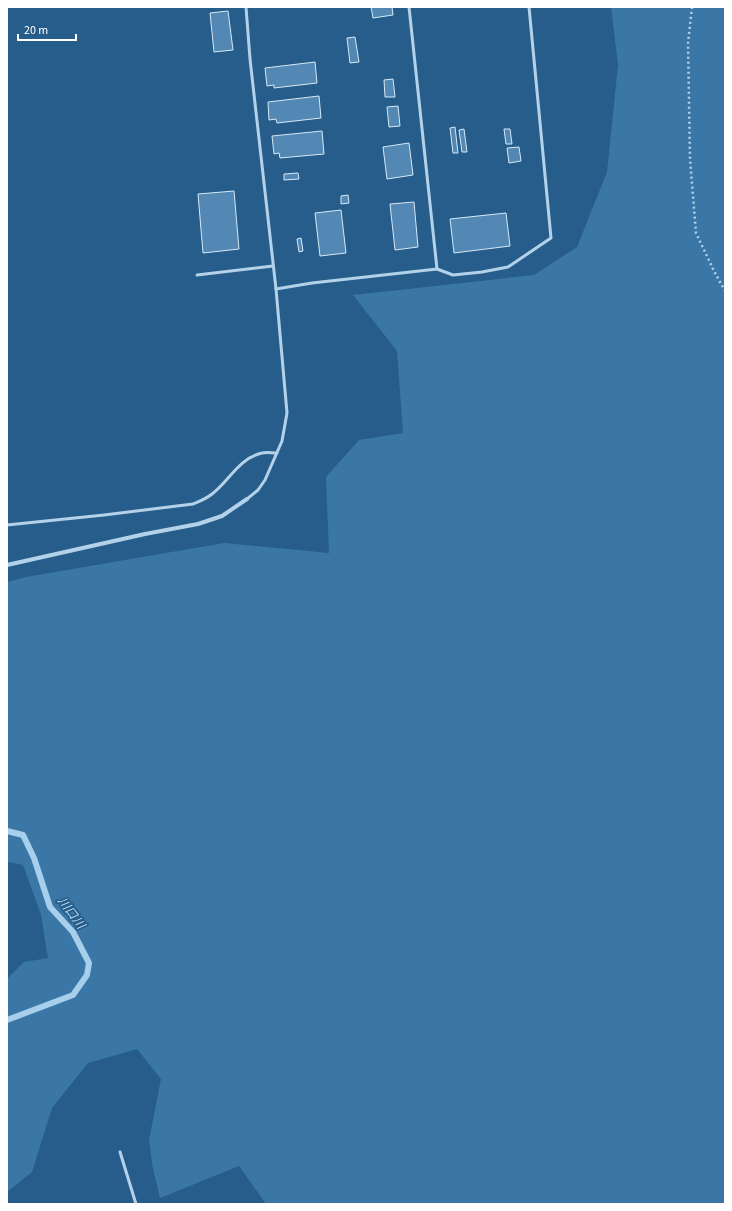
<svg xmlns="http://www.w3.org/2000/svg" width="732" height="1211" viewBox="0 0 732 1211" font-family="'Source Sans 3','Noto Sans JP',sans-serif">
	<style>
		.green { fill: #3a77a7 }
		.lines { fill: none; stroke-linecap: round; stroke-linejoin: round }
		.stream { stroke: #a7ceea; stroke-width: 6 }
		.building { fill: #5288b3; stroke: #d7e9f7 }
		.path { stroke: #b3d2ea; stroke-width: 2.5; stroke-dasharray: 2 3; stroke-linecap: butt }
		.service { stroke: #b3d2ea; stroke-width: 3 }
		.minor { stroke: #b3d2ea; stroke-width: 4 }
		.labels { text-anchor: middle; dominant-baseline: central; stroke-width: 3.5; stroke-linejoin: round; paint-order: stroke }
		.water-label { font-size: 12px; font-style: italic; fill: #bfdbf1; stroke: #265d8a }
	</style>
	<rect width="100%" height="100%" fill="#265d8a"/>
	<path class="green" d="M611 7H725V1204H266L239 1166 160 1198 153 1169 149 1140 161 1079 137 1049 88 1063 52 1108 32 1172 7 1192V979L24 962 48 958 41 915 23 865 7 862V582L26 577 224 543 329 553 326 477 359 440 403 433 397 351 353 295 534 275 577 247 607 172 618 65Z"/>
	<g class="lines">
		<path class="stream" d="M7 831 23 835 34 858 50 907 73 932 89 963 87 975 73 995 7 1020"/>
	</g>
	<g class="building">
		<path d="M371 7H392L393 15 373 18Z"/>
		<path d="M228 11 233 50 214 52 210 13Z"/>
		<path d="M355 37 359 62 350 63 347 38Z"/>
		<path d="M315 62 317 83 274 88V85L267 86 265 68Z"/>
		<path d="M393 79 395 97H385L384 80Z"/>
		<path d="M319 96 321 118 277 123 276 119 269 120 268 102Z"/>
		<path d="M398 106 400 126 389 127 387 107Z"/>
		<path d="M455 127 458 153H453L450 128Z"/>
		<path d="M464 129 467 152H462L459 130Z"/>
		<path d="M504 129H510L512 144H506Z"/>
		<path d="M322 131 324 154 280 158 279 153 274 154 272 136Z"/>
		<path d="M409 143 413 175 387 179 383 147Z"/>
		<path d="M519 147 521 161 509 163 507 148Z"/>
		<path d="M298 173 299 179 284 180V174Z"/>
		<path d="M234 191 239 249 203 253 198 194Z"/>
		<path d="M348 195 349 203 341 204V196Z"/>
		<path d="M414 202 418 247 395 250 390 204Z"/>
		<path d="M341 210 346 253 320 256 315 213Z"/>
		<path d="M506 213 510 246 454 253 450 219Z"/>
		<path d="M301 238 303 251 299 252 297 239Z"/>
	</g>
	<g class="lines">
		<path class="path" d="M692 7 688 43 690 159 696 233 714 271 725 291"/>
		<g class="service">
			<path d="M246 7 250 59 276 289 287 413 282 441 265 480 258 490 247 499"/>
			<path d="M437 269 453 275 482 272 508 267 551 238 529 7"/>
			<path d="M197 275 273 266"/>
			<path d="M276 289 312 283 437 269 409 7"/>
			<path d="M7 525 104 515 193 504C200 501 206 499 212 494 229 481 239 458 262 453 266 452 272 453 277 453"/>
			<path d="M120 1152 136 1204"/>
		</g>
		<path class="minor" d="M7 565 145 534 198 524 222 516 247 499"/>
	</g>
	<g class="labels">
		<g class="water-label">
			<text transform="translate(71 913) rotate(53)">川口川</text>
		</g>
	</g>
	<rect width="732" height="1211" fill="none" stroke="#ffffff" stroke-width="16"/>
	<path d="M18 34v6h58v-6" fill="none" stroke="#ffffff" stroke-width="2"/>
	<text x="24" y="34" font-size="12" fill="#ffffff" stroke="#265d8a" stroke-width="3" paint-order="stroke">20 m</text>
</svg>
